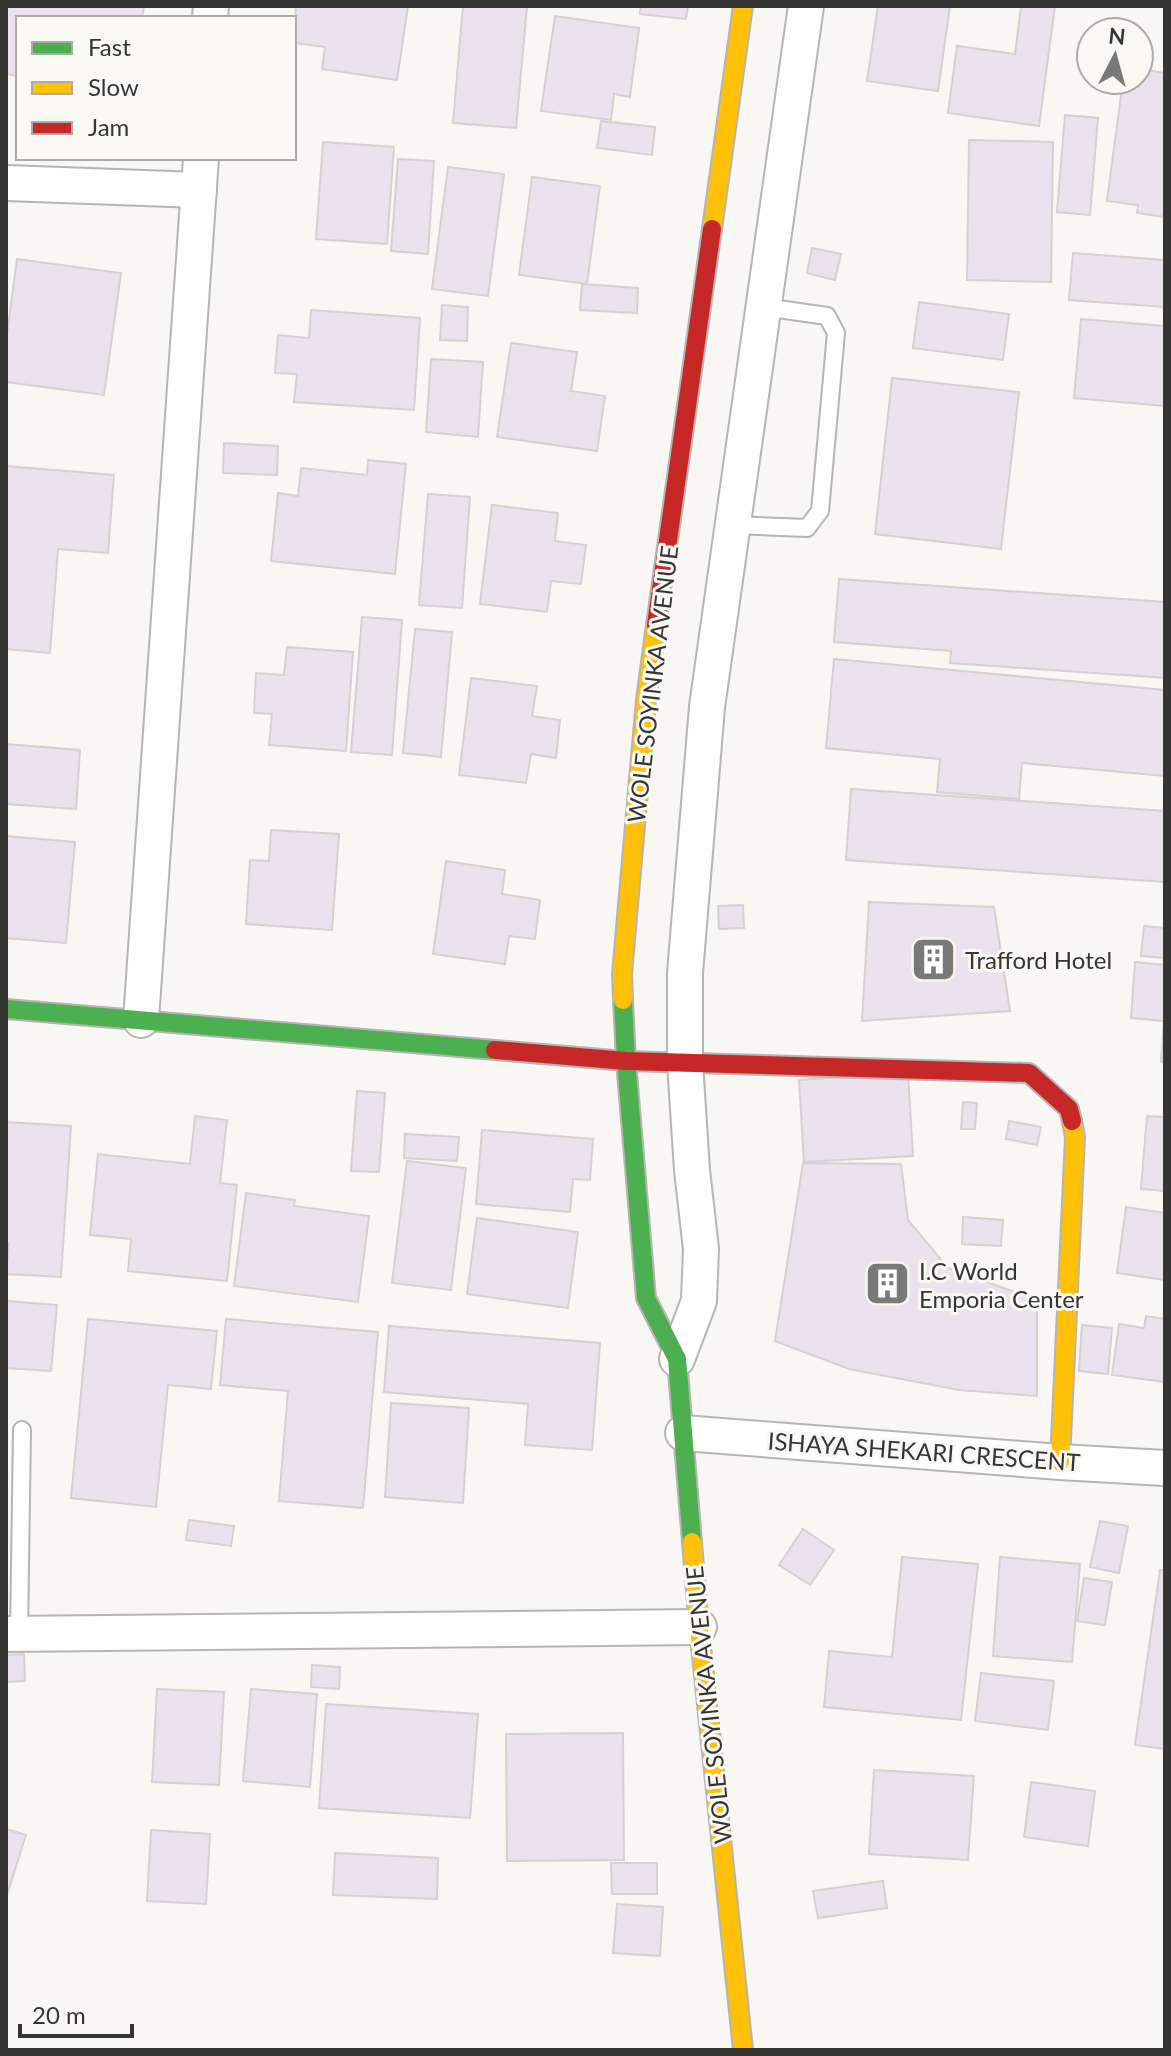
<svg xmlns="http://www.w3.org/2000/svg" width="1171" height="2056" viewBox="0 0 1171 2056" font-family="Lato,sans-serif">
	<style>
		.building { fill: #eae3ee; stroke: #d3d2d1; stroke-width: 2 }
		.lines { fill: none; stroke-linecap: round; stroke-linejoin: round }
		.lane-casing { stroke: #b5b5b3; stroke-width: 20 }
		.street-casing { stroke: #b5b5b3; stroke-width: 38 }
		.fast-casing { stroke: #b5b5b3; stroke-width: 22 }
		.slow-casing { stroke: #b5b5b3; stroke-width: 22 }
		.jam-casing { stroke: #b5b5b3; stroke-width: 22 }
		.lane { stroke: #fefefd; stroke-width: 16 }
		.street { stroke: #fefefd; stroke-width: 34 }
		.fast { stroke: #4caf50; stroke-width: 18 }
		.slow { stroke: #ffc107; stroke-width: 18 }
		.jam { stroke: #c62828; stroke-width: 18 }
		.labels { text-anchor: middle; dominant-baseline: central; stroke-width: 6; stroke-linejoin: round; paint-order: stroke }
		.street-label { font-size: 24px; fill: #353533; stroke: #f9f8f3 }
		.poi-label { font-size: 24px; fill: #353533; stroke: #f9f8f3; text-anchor: start }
	</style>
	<rect width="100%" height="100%" fill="#f8f7f4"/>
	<g class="building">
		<path d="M6 6H144L142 18H18V76L6 74Z"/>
		<path d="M296 6H408L397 80 322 69 325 47 294 43Z"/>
		<path d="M463 6H527L516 128 453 123Z"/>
		<path d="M641 6H688L686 19 640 14Z"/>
		<path d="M878 6H950L938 91 867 81Z"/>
		<path d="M1021 6H1055L1039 126 948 113 957 46 1015 54Z"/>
		<path d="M555 16 639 28 630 97 614 94 611 120 541 111Z"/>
		<path d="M1139 69 1165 73V217L1137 213 1138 205 1107 201 1123 80H1139Z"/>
		<path d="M1065 115 1098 118 1090 215 1057 212Z"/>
		<path d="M601 121 655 127 652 155 597 148Z"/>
		<path d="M969 140 1053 142 1051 282 967 280Z"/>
		<path d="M323 142 394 147 387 244 316 239Z"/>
		<path d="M398 159 434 161 428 254 391 251Z"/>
		<path d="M448 167 504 174 488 296 432 289Z"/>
		<path d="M532 177 600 186 587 284 519 275Z"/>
		<path d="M812 248 841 254 835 280 807 273Z"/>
		<path d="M1073 253 1165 260V307L1069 300Z"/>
		<path d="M17 259 121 273 104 395 6 382V342Z"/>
		<path d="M582 284 638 288 637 313 580 310Z"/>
		<path d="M919 302 1009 314 1003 360 913 348Z"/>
		<path d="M442 305 468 307 467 341 440 340Z"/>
		<path d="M311 310 420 318 414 410 294 402 297 374 275 373 278 335 309 338Z"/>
		<path d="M1081 319 1165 326V406L1074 398Z"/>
		<path d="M511 343 577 352 571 391 605 396 597 451 497 437Z"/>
		<path d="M431 359 483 362 478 437 426 432Z"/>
		<path d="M892 378 1019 392 1001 549 875 534Z"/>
		<path d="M224 443 278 446 277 475 223 473Z"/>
		<path d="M368 460 406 464 395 574 271 561 278 493 298 496 301 468 367 475Z"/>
		<path d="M6 466 114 475 108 553 58 549 50 653 6 649Z"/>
		<path d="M428 494 470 497 462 608 419 605Z"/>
		<path d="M492 505 558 513 555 541 586 545 581 584 551 581 547 612 480 604Z"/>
		<path d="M839 579 1165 602V678L950 663 951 651 834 642Z"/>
		<path d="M362 617 402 620 392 755 351 752Z"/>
		<path d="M415 629 452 632 441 757 403 753Z"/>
		<path d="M287 647 353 652 346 751 269 745 272 714 254 713 256 673 284 675Z"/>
		<path d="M834 659 1165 690V776L1022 763 1019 799 937 792 940 759 826 748Z"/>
		<path d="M471 678 537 686 532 716 560 720 556 758 531 754 526 783 459 775Z"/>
		<path d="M6 744 80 750 76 809 6 804Z"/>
		<path d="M851 789 1165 811V882L846 860Z"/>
		<path d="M271 830 339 834 332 930 246 924 250 860 269 861Z"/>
		<path d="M6 836 75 842 66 943 6 938Z"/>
		<path d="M446 861 505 870 502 894 540 900 535 939 509 936 505 964 433 954Z"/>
		<path d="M869 902 994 907 1010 1011 862 1021Z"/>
		<path d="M743 905 744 928 719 929 718 906Z"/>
		<path d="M1144 926 1165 928V958L1141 956Z"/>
		<path d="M1135 962 1165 965V1063L1161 1062 1164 1021 1131 1018Z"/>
		<path d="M908 1073 913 1156 804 1162 799 1080Z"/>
		<path d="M357 1091 385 1093 379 1172 351 1171Z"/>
		<path d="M963 1102 977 1103 975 1129H961Z"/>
		<path d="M195 1116 227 1120 220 1183 237 1185 227 1281 128 1271 131 1239 90 1235 98 1154 190 1164Z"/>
		<path d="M1147 1116 1165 1117V1191L1141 1189Z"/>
		<path d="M1009 1121 1041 1127 1037 1145 1006 1139Z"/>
		<path d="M6 1122 71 1126 61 1277 6 1274 9 1244H6Z"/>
		<path d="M482 1130 593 1139 590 1180 573 1179 570 1212 476 1204Z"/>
		<path d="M405 1134 459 1137 457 1161 404 1158Z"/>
		<path d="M407 1161 466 1168 451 1290 392 1283Z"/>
		<path d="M803 1163 901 1164 908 1220 948 1268 1037 1300V1396L959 1390 849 1369 775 1341Z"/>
		<path d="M246 1193 295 1200 294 1206 369 1216 358 1302 234 1286Z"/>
		<path d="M1126 1207 1165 1213V1280L1117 1273Z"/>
		<path d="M963 1217 1003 1220 1001 1246 962 1244Z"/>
		<path d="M477 1218 578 1232 568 1308 467 1294Z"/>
		<path d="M6 1301 57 1305 51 1371 6 1368Z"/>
		<path d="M1146 1316 1165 1319V1382L1112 1375 1119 1324 1144 1328Z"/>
		<path d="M88 1319 217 1331 211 1389 168 1385 156 1507 71 1498Z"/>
		<path d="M226 1319 378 1332 363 1508 279 1501 288 1391 220 1385Z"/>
		<path d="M1082 1325 1112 1328 1108 1374 1079 1371Z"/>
		<path d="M389 1326 600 1343 592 1450 525 1445 528 1404 384 1392Z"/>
		<path d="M391 1403 469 1408 463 1503 385 1497Z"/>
		<path d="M189 1520 234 1526 231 1546 186 1540Z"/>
		<path d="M1100 1521 1128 1526 1119 1573 1090 1567Z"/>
		<path d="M803 1529 834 1550 810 1585 779 1565Z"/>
		<path d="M902 1557 978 1564 961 1720 824 1707 829 1651 892 1657Z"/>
		<path d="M1000 1557 1080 1564 1072 1662 993 1656Z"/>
		<path d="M1160 1570H1165V1749L1135 1745Z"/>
		<path d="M1084 1578 1112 1582 1105 1625 1077 1621Z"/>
		<path d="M24 1654 25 1681 6 1682V1655Z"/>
		<path d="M312 1665 340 1667 339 1689 311 1687Z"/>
		<path d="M981 1673 1054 1681 1048 1730 975 1721Z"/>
		<path d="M157 1689 224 1692 219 1785 152 1782Z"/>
		<path d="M251 1689 317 1694 310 1787 243 1781Z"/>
		<path d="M326 1704 478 1714 470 1818 319 1808Z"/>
		<path d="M623 1733 624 1860 507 1861 506 1734Z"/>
		<path d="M874 1770 974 1776 968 1860 869 1854Z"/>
		<path d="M1031 1782 1095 1791 1088 1846 1024 1837Z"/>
		<path d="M6 1829 26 1835 6 1898Z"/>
		<path d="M151 1830 210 1834 206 1904 147 1901Z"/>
		<path d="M335 1853 438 1858 437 1899 333 1895Z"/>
		<path d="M611 1863H657V1894H612Z"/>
		<path d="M883 1881 887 1908 818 1918 813 1891Z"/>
		<path d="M617 1904 663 1907 660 1956 613 1953Z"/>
	</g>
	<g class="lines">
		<defs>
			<g id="lane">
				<path d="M733 525 807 528 820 511 836 333 827 316 764 307"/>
				<path d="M19 1634 22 1430"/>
			</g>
			<g id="street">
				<path d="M210 18 211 6"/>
				<path d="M6 183 199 190"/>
				<path d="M141 1020 201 158"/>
				<path d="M677 1359 699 1301 701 1249 692 1170 685 1063V973L707 707 806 6"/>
				<path d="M683 1433 1060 1462 1165 1468"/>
				<path d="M6 1634 699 1627"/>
			</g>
			<g id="fast">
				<path d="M623 1000 626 1061 646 1298 677 1359 692 1542"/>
				<path d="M6 1009 495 1050"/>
			</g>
			<g id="slow">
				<path d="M712 229 743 6"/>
				<path d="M623 1000 622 974 646 700 656 625"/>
				<path d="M1060 1462 1075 1137 1072 1121"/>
				<path d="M692 1542 699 1627 743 2050"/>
			</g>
			<g id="jam">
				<path d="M656 625 712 229"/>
				<path d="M495 1050 626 1061 1029 1073 1069 1109 1072 1121"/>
			</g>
		</defs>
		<use href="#lane" class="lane-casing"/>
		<use href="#street" class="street-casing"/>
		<use href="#fast" class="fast-casing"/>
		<use href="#slow" class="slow-casing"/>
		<use href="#jam" class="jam-casing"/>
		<use href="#lane" class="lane"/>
		<use href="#street" class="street"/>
		<use href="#fast" class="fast"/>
		<use href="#slow" class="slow"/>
		<use href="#jam" class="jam"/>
	</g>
	<defs>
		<symbol id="building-square" viewBox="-11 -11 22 22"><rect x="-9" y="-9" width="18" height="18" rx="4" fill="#797977" stroke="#f9f8f3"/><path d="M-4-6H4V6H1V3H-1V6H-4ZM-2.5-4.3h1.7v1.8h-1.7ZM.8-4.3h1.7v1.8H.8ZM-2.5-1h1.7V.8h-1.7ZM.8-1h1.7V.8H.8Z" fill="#fff"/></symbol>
	</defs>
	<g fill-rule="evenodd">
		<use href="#building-square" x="908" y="934" width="51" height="51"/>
		<use href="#building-square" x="862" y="1258" width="51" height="51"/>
	</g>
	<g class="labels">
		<g class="street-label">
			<text transform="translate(652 684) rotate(-83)">WOLE SOYINKA AVENUE</text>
			<text transform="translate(924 1451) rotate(4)">ISHAYA SHEKARI CRESCENT</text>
			<text transform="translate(708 1705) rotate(-96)">WOLE SOYINKA AVENUE</text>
		</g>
		<g class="poi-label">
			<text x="965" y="959">Trafford Hotel</text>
			<text x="919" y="1270">I.C World<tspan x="919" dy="28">Emporia Center</tspan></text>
		</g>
	</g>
	<rect width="1171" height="2056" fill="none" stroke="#353533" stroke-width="16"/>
	<rect x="16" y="16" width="280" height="144" fill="#f9f8f3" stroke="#abaaa6" stroke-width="2"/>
	<rect x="32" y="42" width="40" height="12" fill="#4caf50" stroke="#abaaa6" stroke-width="2"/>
	<text x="88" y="56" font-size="24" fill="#353533">Fast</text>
	<rect x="32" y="82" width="40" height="12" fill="#ffc107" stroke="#abaaa6" stroke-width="2"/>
	<text x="88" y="96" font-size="24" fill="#353533">Slow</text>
	<rect x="32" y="122" width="40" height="12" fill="#c62828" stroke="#abaaa6" stroke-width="2"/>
	<text x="88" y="136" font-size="24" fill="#353533">Jam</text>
	<g transform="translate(1115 56) rotate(6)"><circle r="38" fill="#f9f8f3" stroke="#abaaa6" stroke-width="2"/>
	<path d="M0-6L14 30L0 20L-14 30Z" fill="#797977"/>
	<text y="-12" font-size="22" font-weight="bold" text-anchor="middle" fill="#353533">N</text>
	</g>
	<path d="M20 2024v12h112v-12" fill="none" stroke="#353533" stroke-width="4"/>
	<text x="32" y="2024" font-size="24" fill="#353533" stroke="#f9f8f3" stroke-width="6" paint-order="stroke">20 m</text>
</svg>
